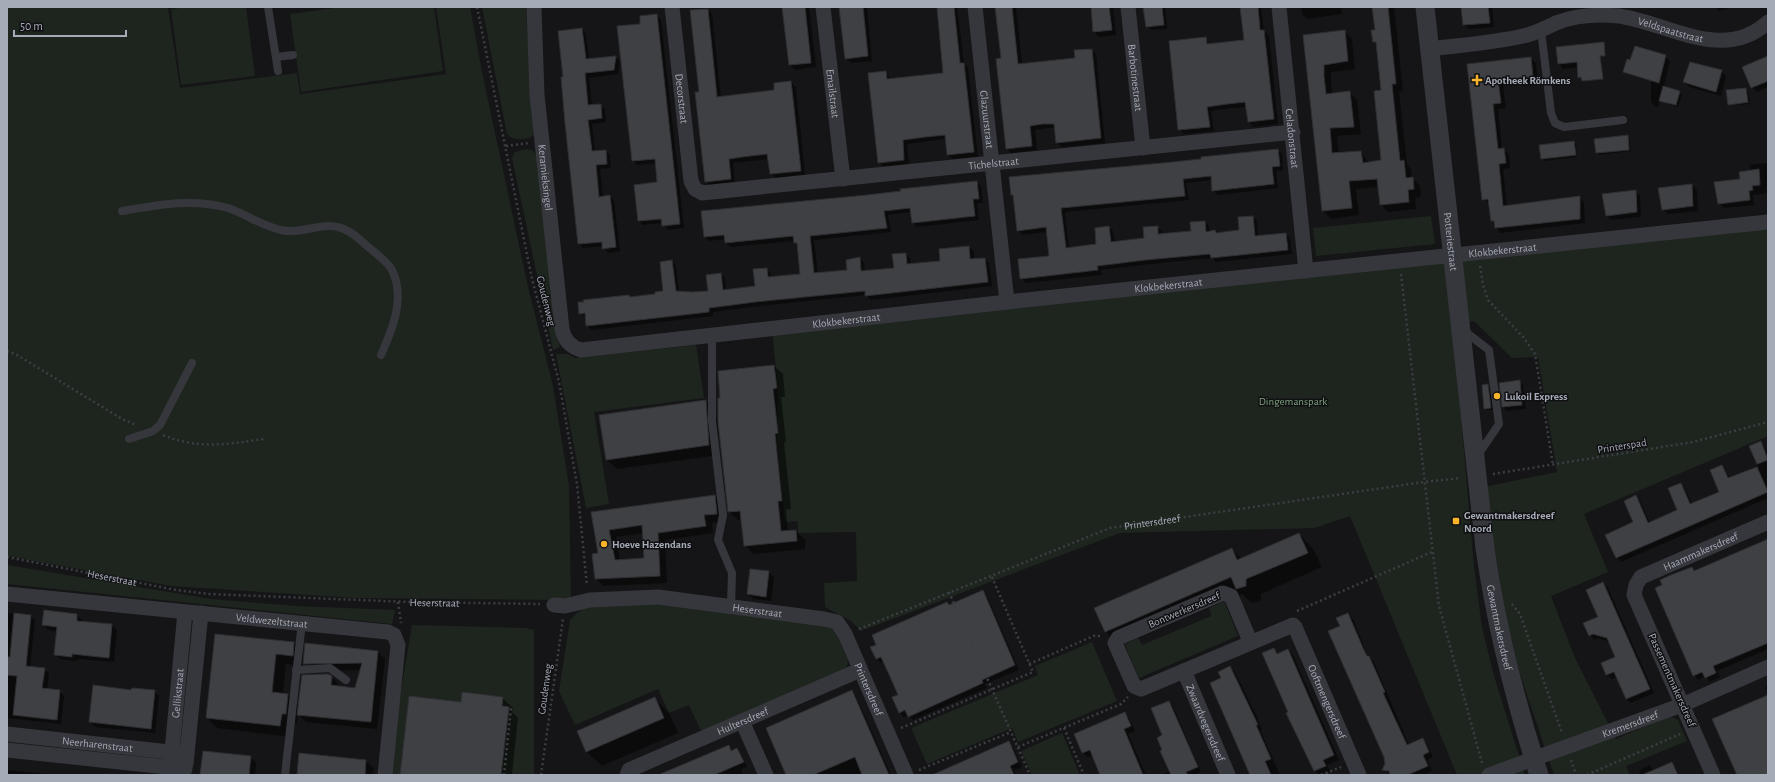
<svg xmlns="http://www.w3.org/2000/svg" width="1775" height="782" viewBox="0 0 1775 782" font-family="'Alegreya Sans',sans-serif">
	<style>
		.green { fill: #1d251e }
		.shadow { fill: #0007; fill-rule: evenodd }
		.building { fill: #3f4044; stroke: #2f2f33; fill-rule: evenodd }
		.lines { fill: none; stroke-linecap: round; stroke-linejoin: round }
		.path { stroke: #3c3e43; stroke-width: 2.5; stroke-dasharray: 2 3; stroke-linecap: butt }
		.service { stroke: #36373c; stroke-width: 8 }
		.minor { stroke: #36373c; stroke-width: 15 }
		.tertiary { stroke: #36373c; stroke-width: 19 }
		.poi-dot { fill: #f8b52c; stroke: #101012; stroke-width: 1.5 }
		.labels { text-anchor: middle; dominant-baseline: central; stroke-width: 3; stroke-linejoin: round; paint-order: stroke }
		.street-label { font-size: 11px; fill: #a6abb8; stroke: #101012 }
		.poi-label { font-size: 11px; font-weight: bold; fill: #a6abb8; stroke: #101012; text-anchor: start }
		.park-label { font-size: 11px; fill: #7da37f; stroke: #101012 }
	</style>
	<rect width="100%" height="100%" fill="#151517"/>
	<g class="green">
		<path d="M7 7H172L168 8 180 88 297 73 300 94 446 74 436 7H470L482 72 528 287 553 386 569 486 571 600 355 598 171 586 7 556Z"/>
		<path d="M189 7H246L255 76 181 85 171 9Z"/>
		<path d="M342 7H434L443 71 301 92 290 14Z"/>
		<path d="M482 7H526L534 134 530 138C521 139 514 141 507 134Z"/>
		<path d="M526 149 532 150 537 156 557 338 560 347 553 350 512 158 515 152Z"/>
		<path d="M1431 216 1435 244 1316 256 1313 228Z"/>
		<path d="M1768 222V436L1584 514 1608 572 1551 596 1575 658 1616 739 1665 718 1672 717 1678 720 1687 741 1626 766 1630 775H1554L1520 674 1506 617 1484 487 1557 472 1538 357 1512 358 1474 321 1453 325 1474 567 1482 627 1494 676 1525 775H1457L1350 516 1314 528 1120 533 861 631 851 621 825 607 824 583 857 581 856 532 798 533V521L785 522 777 439 778 389 772 329Z"/>
		<path d="M696 345 704 398 594 412 609 504 586 508 556 354H567L575 358Z"/>
		<path d="M7 565 211 599 296 606 395 610 392 624 7 584Z"/>
		<path d="M1223 598 1238 636 1139 678 1123 640 1136 633 1142 645 1211 616 1209 603Z"/>
		<path d="M657 602 825 622 836 632 848 661 846 671 702 733 689 705 669 713 658 689 575 725 559 691 570 620 578 612 586 607Z"/>
		<path d="M412 625 526 628 534 630V775H391L398 707Z"/>
		<path d="M1092 642 1117 701 1018 742 1012 728 927 764 911 728 1038 675 1035 666Z"/>
		<path d="M1062 733 1080 775H1032L1021 751Z"/>
	</g>
	<g class="shadow">
		<path d="M783 7H809L816 67 795 70 790 65Z"/>
		<path d="M840 7H867L872 61 851 63 846 58Z"/>
		<path d="M937 7H957L964 63 968 68 978 157 953 159 948 155 947 139 930 141 907 144 909 164 884 167 879 162 886 72 890 79 944 74Z"/>
		<path d="M996 7H1016L1022 64 1076 59 1091 50 1096 54 1105 143 1061 147 1057 143 1055 128H1048L1035 130 1037 150 1011 153 1007 148 1002 59Z"/>
		<path d="M1092 7H1113L1116 35 1099 37 1094 32Z"/>
		<path d="M1144 7H1165L1167 29 1151 30 1147 26Z"/>
		<path d="M1241 7H1261L1264 31 1269 36 1278 124 1253 127 1249 122 1247 107 1232 108 1211 111 1214 131 1184 134 1179 129 1205 38 1210 44 1245 41Z"/>
		<path d="M1301 7H1341L1342 14 1307 19 1302 14Z"/>
		<path d="M1373 7H1394L1403 91 1399 92 1407 165 1411 169 1412 178 1420 186 1421 197 1415 198 1416 209 1388 212 1380 204 1378 187 1356 189 1359 215 1331 219 1323 211 1304 35 1344 31 1352 39 1355 69 1331 72V85L1332 94 1349 92 1357 100 1361 134 1337 136 1339 154 1361 152 1369 163 1382 161V91L1377 46 1374 42 1376 31Z"/>
		<path d="M1462 7H1492L1494 27 1468 29 1464 25Z"/>
		<path d="M1715 7H1732L1719 11Z"/>
		<path d="M708 10 712 14 721 98 775 91 791 83 796 87 805 175 776 178 771 174 769 159 733 163 735 183 710 186 706 181 700 92Z"/>
		<path d="M657 15 661 20 684 228 668 230 663 223 643 225 639 221 658 183 656 163 637 165 633 160 641 24Z"/>
		<path d="M582 29 586 34 589 59 615 57 620 61 618 74 589 78 592 106 600 105 605 109 606 122 592 124 595 152 606 151 610 155 611 168 600 169 603 197 610 196 614 201 620 251 608 253 603 246 583 248 579 244 564 78Z"/>
		<path d="M1557 48 1588 66 1563 69 1559 64Z"/>
		<path d="M1651 52 1665 56 1670 61 1664 87 1682 94 1678 107 1660 101 1658 107H1656L1651 102Z"/>
		<path d="M1768 57V87L1757 92 1752 87Z"/>
		<path d="M1531 58 1536 63 1538 82 1503 85 1506 108 1498 109 1502 149 1509 154 1510 168 1503 169 1507 207 1579 197 1584 202 1585 223 1500 233 1492 221 1490 204 1483 199 1468 65Z"/>
		<path d="M1721 71 1726 76 1721 96 1689 87 1684 82Z"/>
		<path d="M1746 89 1748 91 1750 101 1729 104 1727 91Z"/>
		<path d="M1750 103V104L1730 106Z"/>
		<path d="M1627 136 1629 138 1631 151 1599 155 1597 153Z"/>
		<path d="M1574 142 1576 144 1577 157 1544 161 1542 159Z"/>
		<path d="M1277 150 1282 154 1283 170 1276 171 1278 188 1218 195 1213 191 1212 180 1186 183 1189 200 1065 212 1069 248 1098 245 1109 227 1113 231 1115 243 1145 239 1157 227 1162 231V235L1192 232 1205 222 1209 226 1210 232H1215L1217 233 1241 231 1252 217 1257 221 1258 236 1286 234 1290 238 1292 254 1216 262 1212 258 1150 264 1101 270 1102 275 1026 283 1021 278 1050 257 1047 232 1022 235 1018 230 1014 197 1012 195 1163 164Z"/>
		<path d="M1766 163 1768 165V193L1753 195 1754 205 1724 208 1719 203 1751 171 1750 165Z"/>
		<path d="M977 182 981 186 983 203H977L979 220 917 227 913 223 911 212 888 215 891 232 814 240 818 274 848 271 860 258 864 263 865 272 895 268 906 254 910 258 911 265 941 262 940 250 969 247 974 251V260L984 259 989 263 992 286 871 300 866 295 760 306 713 312V316L592 330 587 326 586 317 580 313 629 296 631 298 656 295 664 292 672 261 676 266 679 292 692 293 709 291 720 274 725 278 726 290 756 287 767 269 771 274 772 278 801 275 798 247 794 241 731 247 726 243V239L709 241 705 237 867 196Z"/>
		<path d="M1692 185 1697 190 1698 211 1668 214 1663 209Z"/>
		<path d="M1635 191 1640 196 1641 217 1611 220 1606 215Z"/>
		<path d="M774 366 783 374 785 397H781L786 442H784L791 509 786 510 788 532 796 531 805 540V549L753 554 745 545 742 520H738L729 512 719 421 717 422 719 455 617 469 606 459 600 416 706 401 716 411 717 420H718Z"/>
		<path d="M1519 381 1523 385 1526 409 1507 411 1503 407Z"/>
		<path d="M1488 385 1490 387 1493 410H1487L1485 408Z"/>
		<path d="M1761 442 1768 452V498L1621 562 1617 558 1635 523 1636 496 1640 501 1650 523 1679 511 1680 484 1685 489 1692 504 1721 492 1722 466 1730 479 1759 468 1750 446Z"/>
		<path d="M715 496 722 504 724 521 712 523 713 533 665 540 667 583 603 586 596 578 599 554 592 513ZM643 533 645 559 620 561 616 537Z"/>
		<path d="M1299 534 1313 549 1322 567 1261 594V601L1252 603 1242 594 1120 646 1106 632 1232 549 1242 559Z"/>
		<path d="M1768 539V649L1717 671 1720 677 1710 682 1705 676 1698 680 1694 675 1691 568 1695 572Z"/>
		<path d="M769 572 774 577 771 601 753 599 748 594Z"/>
		<path d="M1603 583 1608 588 1654 693 1631 703 1627 699 1617 677 1612 679 1607 675 1602 663 1616 657 1609 642 1598 638 1594 640 1590 635 1599 617Z"/>
		<path d="M983 592 987 596 1019 670 985 684 987 688 913 720 908 715 904 717 900 713 899 695 884 661 881 663 877 658 947 603 950 606Z"/>
		<path d="M7 613 30 616 35 620 30 667 44 669 49 673 47 690 59 691 64 696 61 724 7 718Z"/>
		<path d="M1348 614 1353 619 1367 654 1374 662 1409 745 1422 739 1427 744 1433 757 1427 760 1432 771 1423 775H1391L1384 769 1387 764 1341 626Z"/>
		<path d="M77 615 82 620V622L112 625 117 630 114 662 77 659V661L60 659 55 654 58 631 48 630 44 625Z"/>
		<path d="M216 635 294 643 305 654 378 652 385 659 377 729 306 722 298 714 297 724H292L291 737 217 728 207 718ZM303 663 312 671 361 670 356 689 338 687 339 684 331 677 299 706 288 695 283 694 286 664 303 666Z"/>
		<path d="M1274 649 1279 654 1288 650 1293 655 1339 760 1327 765 1330 771 1320 775 1314 770 1289 713Z"/>
		<path d="M1230 667 1235 672 1257 717 1262 730H1260L1280 775H1251L1222 678Z"/>
		<path d="M1768 686V694L1765 687Z"/>
		<path d="M132 691H154L159 696 155 733 95 727 90 722Z"/>
		<path d="M852 692 856 696 891 775H787Z"/>
		<path d="M502 698 513 708 512 712 518 718 512 775H402L462 703Z"/>
		<path d="M654 698 669 713 678 733 602 766 587 752 579 732Z"/>
		<path d="M1168 702 1173 706 1201 772 1194 775H1160L1170 771 1164 751Z"/>
		<path d="M1124 713 1129 718 1135 731 1128 734 1146 775H1102L1093 755 1088 757 1083 753 1075 735Z"/>
		<path d="M1009 743 1013 747 1022 767 1014 770 1016 775H935Z"/>
		<path d="M728 746 733 750H737L741 754 747 767 741 769 743 775H662Z"/>
		<path d="M300 754 366 761 374 769 373 775H298Z"/>
		<path d="M250 757 256 763 255 775H201Z"/>
		<path d="M1672 763 1680 775H1658Z"/>
		<path d="M1650 765 1656 775H1641L1639 770Z"/>
		<path d="M7 770 59 775H7Z"/>
	</g>
	<g class="building">
		<path d="M782 7H805L811 63 789 65Z"/>
		<path d="M839 7H863L868 56 845 59Z"/>
		<path d="M937 7H954L960 63H964L974 152 947 155 945 135 925 137 903 140 904 160 878 163 868 73 886 71 887 79 943 73Z"/>
		<path d="M995 7H1012L1018 64 1075 58 1074 50 1092 49 1101 138 1056 143 1054 124H1042L1030 126 1032 146 1006 149 996 59 1001 58Z"/>
		<path d="M1091 7H1109L1112 30 1093 32Z"/>
		<path d="M1143 7H1162L1164 25 1146 27Z"/>
		<path d="M1240 7H1258L1260 30H1264L1274 119 1248 122 1245 102 1227 104 1207 107 1210 127 1178 130 1169 41 1206 37 1207 44 1244 40Z"/>
		<path d="M1372 7H1388L1396 84H1392L1400 161 1404 160 1406 178 1413 177 1414 189 1408 190 1409 202 1380 205 1377 179 1349 181 1352 208 1322 211 1303 35 1345 30 1348 61 1324 65V76L1326 94 1350 91 1354 127 1330 128 1332 153 1361 151 1363 163 1381 160 1374 91 1381 90 1376 42H1373L1371 30H1375Z"/>
		<path d="M1461 7H1488L1490 23 1463 25Z"/>
		<path d="M708 9 717 97 774 90V83L791 81 801 171 770 174 767 154 742 157 729 159 731 179 705 182 695 92H699L690 10Z"/>
		<path d="M657 14 680 224 662 226 661 219 638 221 634 185 657 182 655 159 632 161 617 26 640 24V16Z"/>
		<path d="M582 28 586 59 616 56 614 70 585 73 588 105 601 104 602 118 588 120 592 151 606 150 607 164 596 165 599 197 610 195 616 247 602 249V242L578 244 565 123 561 77H563L558 31Z"/>
		<path d="M1604 42 1605 56H1600L1603 79 1582 81 1581 77 1578 78 1577 62 1558 64 1556 47Z"/>
		<path d="M1635 46 1666 55 1659 83 1623 72 1627 59 1630 60Z"/>
		<path d="M1768 56V81L1751 88 1742 67Z"/>
		<path d="M1531 57 1533 77 1498 80 1501 103 1493 104 1498 149 1504 148 1506 163 1499 164 1503 206 1580 196V219L1495 228 1494 221H1491L1488 199 1482 200 1467 64Z"/>
		<path d="M1690 62 1722 70 1716 92 1683 82Z"/>
		<path d="M1663 86 1680 91 1676 105 1659 101Z"/>
		<path d="M1746 88 1748 102 1728 105 1726 90Z"/>
		<path d="M1628 135 1629 150 1596 153 1594 139Z"/>
		<path d="M1574 141 1576 155 1541 159 1539 145Z"/>
		<path d="M1278 149 1280 166 1272 167 1274 184 1212 191 1211 176 1183 179 1185 196 1061 208 1066 248 1096 244 1095 228 1109 226 1111 242 1144 238 1143 227 1158 226V234L1191 231 1190 222 1205 221 1206 232 1215 230 1216 233 1239 230 1238 217 1253 216 1255 236 1286 233 1288 250 1211 258 1210 254 1145 260 1097 266 1098 270 1020 279 1018 259 1049 256 1046 227 1017 231 1013 195H1011L1009 177 1163 163 1201 159V157Z"/>
		<path d="M1759 169 1760 185 1752 186 1753 190 1749 191 1750 200 1718 204 1714 182 1740 179 1739 172Z"/>
		<path d="M977 181 979 199H973L975 216 912 223 910 208 884 211 887 228 810 236 814 273 847 270 846 260 860 257 861 271 894 268 892 254 906 253 907 264 940 261 939 249 969 246 970 259 985 258 988 282 865 296V291L755 302 709 308V312L586 326 585 313 579 314 578 302H584L583 300 629 295 630 297 655 294V292L663 291 660 262 672 260 676 291 692 292 708 291 706 275 721 273 723 290 755 286 753 269 767 268 768 277 800 274 797 243H794L793 236 725 243 724 235 704 237 701 211 867 195 901 191 900 189Z"/>
		<path d="M1692 184 1693 206 1662 210 1658 188Z"/>
		<path d="M1636 190 1637 212 1606 216 1602 194Z"/>
		<path d="M774 365 777 388 773 389 778 433 775 434 782 501H778L781 531 796 530 797 541 744 546 740 511 728 512 718 421V398H720L718 371Z"/>
		<path d="M1520 380 1522 405 1502 407 1499 383Z"/>
		<path d="M1488 384 1491 408 1484 409 1482 385Z"/>
		<path d="M706 400 709 445 606 460 599 415Z"/>
		<path d="M1761 441 1768 460 1757 464 1749 446Z"/>
		<path d="M1722 465 1728 478 1757 467 1768 492 1616 558 1605 535 1633 522 1624 501 1636 495 1648 523 1677 510 1668 488 1681 483 1690 504 1719 492 1710 470Z"/>
		<path d="M715 495 717 514 704 515 706 526 658 533 660 576 595 579 592 554 598 553 591 512ZM642 525 644 558 615 560 609 530Z"/>
		<path d="M1299 533 1308 553 1246 579V586L1236 589 1231 577 1105 632 1094 608 1232 548 1237 560Z"/>
		<path d="M1768 539V643L1713 666 1716 673 1705 678 1702 672 1693 676 1655 588 1662 585 1660 580 1671 575 1692 567 1694 571Z"/>
		<path d="M750 569 769 571 766 597 747 594Z"/>
		<path d="M1603 582 1650 689 1626 699 1614 672 1606 675 1601 663 1615 657 1607 638 1593 634 1589 636 1583 623 1598 617 1586 590Z"/>
		<path d="M983 590 1015 665 982 680 983 683 908 717 905 710 899 713 892 697 898 695 892 681 881 657 876 659 870 647 876 645 872 635 947 602 949 605Z"/>
		<path d="M44 610 77 614V621L112 624 109 658 72 654V657L54 655 57 627 42 625Z"/>
		<path d="M14 613 31 615 26 666 45 668 42 688 60 690 57 720 13 715 17 676 7 675V657H10Z"/>
		<path d="M1348 613 1363 648 1367 656H1369L1385 692 1383 693 1407 745 1423 738 1429 752 1423 755 1428 766 1407 775H1390L1389 771 1382 770 1385 764 1384 757 1328 631 1340 626 1336 618Z"/>
		<path d="M215 634 294 642 293 656 276 654 272 692 288 694 286 714H282L280 726 206 718Z"/>
		<path d="M305 643 378 651 371 722 297 715 302 675 328 674 332 676 331 685 355 688 362 663 303 664Z"/>
		<path d="M1274 648 1277 654 1288 649 1334 755 1323 760 1326 766 1314 771 1286 713 1288 712 1262 653Z"/>
		<path d="M1230 666 1258 725H1256L1271 759 1265 761 1271 775H1250L1210 683 1221 678 1218 672Z"/>
		<path d="M93 685 131 690 132 688 155 690 151 729 89 722Z"/>
		<path d="M852 690 889 775H862L855 757 813 775H786L766 728Z"/>
		<path d="M462 692 503 697 502 706 509 707 501 775H400L409 696 461 702Z"/>
		<path d="M1768 695V775H1737L1712 719Z"/>
		<path d="M655 697 664 718 586 752 577 731Z"/>
		<path d="M1169 701 1198 767 1186 772 1188 775H1171L1160 751 1162 750 1157 738 1162 735 1151 708Z"/>
		<path d="M1125 712 1131 726 1124 729 1143 775H1100L1090 750 1082 753 1074 734Z"/>
		<path d="M1009 741 1018 762 1010 766 1014 775H932Z"/>
		<path d="M729 745 731 751 737 748 744 762 714 775H658Z"/>
		<path d="M203 751 251 756 249 775H200Z"/>
		<path d="M299 753 366 760 365 775H297Z"/>
		<path d="M1672 762 1678 775H1642Z"/>
	</g>
	<g class="lines">
		<g class="path">
			<path d="M477 7 532 279 559 382 577 484 587 586"/>
			<path d="M506 146 529 143"/>
			<path d="M1480 266 1483 285 1488 300 1524 338 1535 354 1553 465"/>
			<path d="M1401 274 1439 606 1482 763"/>
			<path d="M7 351 17 355 122 419 136 425"/>
			<path d="M163 435C198 450 228 444 264 439"/>
			<path d="M1493 474 1693 442 1768 422"/>
			<path id="s1" d="M7 557 176 590 209 594 410 602 540 604"/>
			<path d="M949 592 1030 775"/>
			<path d="M398 602 401 623"/>
			<path d="M1512 604 1520 614 1562 733"/>
			<path d="M1297 611 1432 552"/>
			<path id="s2" d="M859 629 1110 528 1424 482 1461 478"/>
			<path d="M1029 664 1096 635 1102 637"/>
			<path d="M901 728 1033 672 991 575"/>
			<path d="M1064 728 1084 775"/>
			<path d="M1018 747 1121 704 1128 697"/>
			<path d="M1571 760 1576 775"/>
			<path d="M919 770 1011 732"/>
			<path d="M504 775 511 708"/>
			<path d="M541 775 563 619"/>
			<path d="M1321 775 1341 767"/>
			<path d="M1587 775 1680 734"/>
		</g>
		<g class="service">
			<path d="M268 7 278 71"/>
			<path d="M1541 30 1551 113 1555 123 1564 127 1623 120"/>
			<path d="M276 57 293 55"/>
			<path d="M122 211C158 205 192 198 228 208 246 214 262 226 281 230 298 234 313 226 329 226 345 226 355 235 366 245 374 252 387 261 392 270 406 298 392 330 381 355"/>
			<path d="M1463 330 1489 350 1499 424 1478 455"/>
			<path d="M712 336V421L723 515 718 540 732 573 731 606"/>
			<path d="M129 439 153 431 160 425 192 363"/>
			<path d="M296 670 330 668 346 680"/>
			<path d="M285 775 302 622"/>
		</g>
		<g class="minor">
			<path id="s3" d="M534 7 537 95 562 329C564 340 571 347 581 350L1007 302 1768 222"/>
			<path id="s4" d="M672 7 691 181 695 189 702 193 1293 132"/>
			<path id="s5" d="M823 7 843 179"/>
			<path id="s6" d="M975 7 1007 302"/>
			<path id="s7" d="M1128 7 1143 148"/>
			<path id="s8" d="M1279 7 1306 271"/>
			<path id="s9" d="M1430 49C1460 45 1492 43 1523 36 1535 34 1545 28 1556 23 1576 15 1598 14 1619 16 1668 23 1724 63 1768 22"/>
			<path id="s10" d="M7 594 388 632 394 635 398 645 385 775"/>
			<path id="s11" d="M554 605 565 606 590 600 658 597 824 619 837 622 845 634 906 775"/>
			<path id="s12" d="M1250 641 1231 596 1223 593 1118 638 1115 643 1134 686 1141 689 1293 625 1295 627 1359 775"/>
			<path id="s13" d="M1184 671 1228 775"/>
			<path d="M742 721 766 775"/>
			<path id="s14" d="M7 734 187 754"/>
			<path d="M7 750 185 769"/>
			<path id="s15" d="M171 762 185 612"/>
			<path d="M186 764 201 613"/>
			<path id="s16" d="M627 775 629 770 860 670"/>
			<path id="s17" d="M1489 775 1682 705 1768 667"/>
			<path id="s18" d="M1713 775 1634 595 1636 585 1641 577 1768 522"/>
		</g>
		<path class="tertiary" id="s19" d="M1425 7 1485 548C1496 626 1515 700 1539 775"/>
	</g>
	<g class="poi-dot">
		<path d="M1475 74h4v4h4v4h-4v4h-4v-4h-4v-4h4z"/>
		<circle cx="1497" cy="396" r="4"/>
		<rect x="1452" y="517" width="8" height="8" rx="2"/>
		<circle cx="604" cy="544" r="4"/>
	</g>
	<g class="labels">
		<g class="street-label">
			<text stroke="none"><textPath href="#s9" startOffset="247">Veldspaatstraat</textPath></text>
			<text stroke="none"><textPath href="#s7" startOffset="71">Barbotinestraat</textPath></text>
			<text stroke="none"><textPath href="#s5" startOffset="87">Emailstraat</textPath></text>
			<text stroke="none"><textPath href="#s4" startOffset="92">Decorstraat</textPath></text>
			<text stroke="none"><textPath href="#s6" startOffset="113">Glazuurstraat</textPath></text>
			<text stroke="none"><textPath href="#s8" startOffset="132">Celadonstraat</textPath></text>
			<text stroke="none"><textPath href="#s4" startOffset="485">Tichelstraat</textPath></text>
			<text stroke="none"><textPath href="#s3" startOffset="171">Keramieksingel</textPath></text>
			<text stroke="none"><textPath href="#s19" startOffset="236">Potteriestraat</textPath></text>
			<text stroke="none"><textPath href="#s3" startOffset="1280">Klokbekerstraat</textPath></text>
			<text stroke="none"><textPath href="#s3" startOffset="944">Klokbekerstraat</textPath></text>
			<text transform="translate(546 301) rotate(76)">Goudenweg</text>
			<text stroke="none"><textPath href="#s3" startOffset="620">Klokbekerstraat</textPath></text>
			<text transform="translate(1622 446) rotate(-9)">Printerspad</text>
			<text stroke="none"><textPath href="#s2" startOffset="313">Printersdreef</textPath></text>
			<text stroke="none"><textPath href="#s18" startOffset="281">Haammakersdreef</textPath></text>
			<text stroke="none"><textPath href="#s1" startOffset="107">Heserstraat</textPath></text>
			<text stroke="none"><textPath href="#s1" startOffset="431">Heserstraat</textPath></text>
			<text stroke="none"><textPath href="#s11" startOffset="205">Heserstraat</textPath></text>
			<text transform="translate(1184 610) rotate(-23)">Bontwerkersdreef</text>
			<text stroke="none"><textPath href="#s10" startOffset="266">Veldwezeltstraat</textPath></text>
			<text stroke="none"><textPath href="#s19" startOffset="625">Gewantmakersdreef</textPath></text>
			<text transform="translate(1672 680) rotate(66)">Passementmakersdreef</text>
			<text transform="translate(545 689) rotate(-82)">Goudenweg</text>
			<text stroke="none"><textPath href="#s11" startOffset="360">Printersdreef</textPath></text>
			<text stroke="none"><textPath href="#s15" startOffset="69">Gellikstraat</textPath></text>
			<text stroke="none"><textPath href="#s12" startOffset="481">Ooftmengersdreef</textPath></text>
			<text stroke="none"><textPath href="#s16" startOffset="129">Hultersdreef</textPath></text>
			<text stroke="none"><textPath href="#s13" startOffset="56">Zwaardvegersdreef</textPath></text>
			<text stroke="none"><textPath href="#s17" startOffset="150">Kremersdreef</textPath></text>
			<text stroke="none"><textPath href="#s14" startOffset="91">Neerharenstraat</textPath></text>
		</g>
		<g class="poi-label">
			<text x="1485" y="80">Apotheek Römkens</text>
			<text x="1505" y="396">Lukoil Express</text>
			<text x="1464" y="515">Gewantmakersdreef<tspan x="1464" dy="13">Noord</tspan></text>
			<text x="612" y="544">Hoeve Hazendans</text>
		</g>
		<g class="park-label">
			<text x="1293" y="401">Dingemanspark</text>
		</g>
	</g>
	<rect width="1775" height="782" fill="none" stroke="#a6abb8" stroke-width="16"/>
	<path d="M14 30v6h112v-6" fill="none" stroke="#a6abb8" stroke-width="2"/>
	<text x="20" y="30" font-size="12" fill="#a6abb8" stroke="#101012" stroke-width="3" paint-order="stroke">50 m</text>
</svg>
